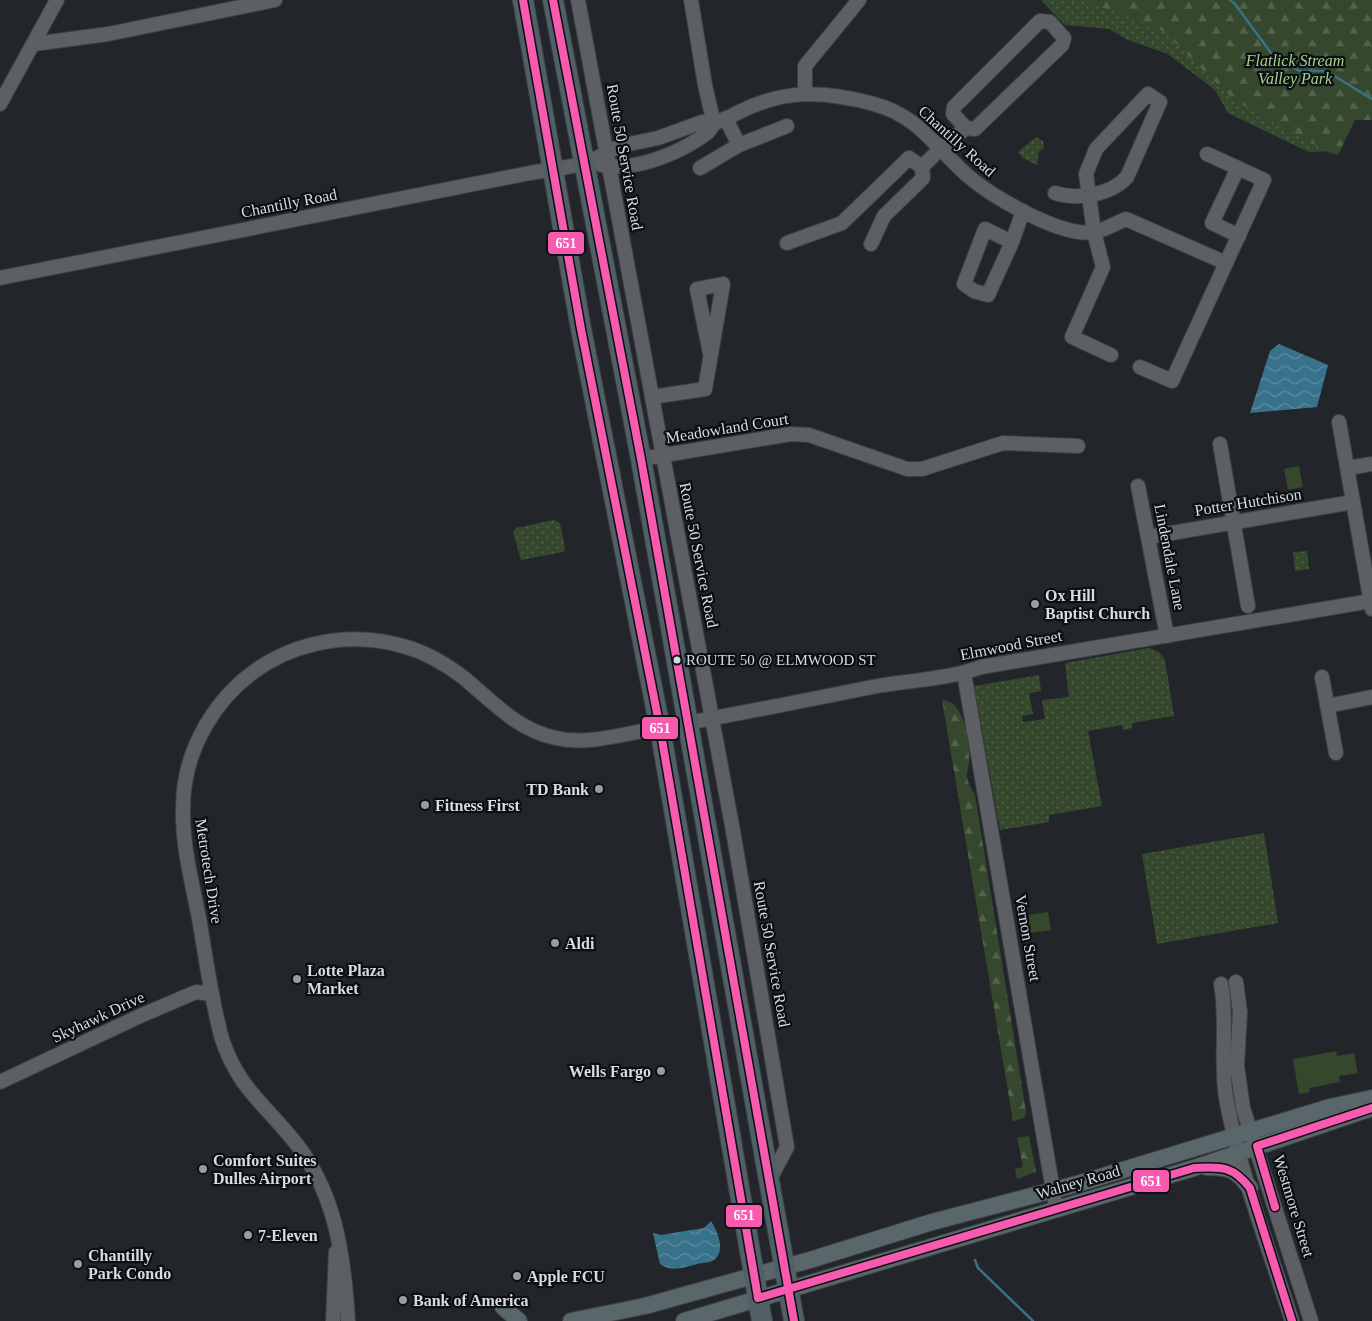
<svg xmlns="http://www.w3.org/2000/svg" width="1372" height="1321" viewBox="0 0 1372 1321" font-family="Georgia,serif">
	<style>
		.grass { fill: url(#grass-dots) }
		.forest { fill: url(#forest-firs) }
		.pitch { fill: #35482d }
		.water { fill: url(#water-waves) }
		.lines { fill: none; stroke-linecap: round; stroke-linejoin: round }
		.stream { stroke: #37728a; stroke-width: 2.5 }
		.minor-casing { stroke: #3d4044; stroke-width: 16 }
		.major-casing { stroke: #3d4044; stroke-width: 18 }
		.highway-casing { stroke: #3d4044; stroke-width: 22 }
		.minor { stroke: #5c5f63; stroke-width: 14 }
		.major { stroke: #59666a; stroke-width: 16 }
		.highway { stroke: #506066; stroke-width: 20 }
		.bus-1-casing { stroke: #0b0e12; stroke-width: 11 }
		.bus-1 { stroke: #f75aaf; stroke-width: 8 }
		.poi-dot { fill: #989ca2; stroke: #0b0e12; stroke-width: 2 }
		.bus-dot { fill: #d7dce2; stroke: #0b0e12; stroke-width: 2 }
		.labels { text-anchor: middle; dominant-baseline: central; stroke-width: 4.5; stroke-linejoin: round; paint-order: stroke }
		.bus-label { font-size: 15px; fill: #d7dce2; stroke: #0b0e12; text-anchor: start }
		.park-label { font-size: 16px; font-style: italic; fill: #a3d28b; stroke: #0b0e12 }
		.street-label { font-size: 16px; fill: #d7dce2; stroke: #0b0e12 }
		.poi-label { font-size: 16px; font-weight: bold; fill: #d7dce2; stroke: #0b0e12; text-anchor: start }
		.line-badge { stroke: #0b0e12; stroke-width: 2 }
		.badge-label { font-size: 14px; text-anchor: middle; font-weight: bold; fill: #fff }
	</style>
	<defs>
		<pattern id="grass-dots" width="8" height="8" patternUnits="userSpaceOnUse" patternTransform="scale(1.25)"><rect width="8" height="8" fill="#35482d"/><path d="M2 2h.1M6 6h.1" fill="none" stroke="#52624b" stroke-width="1.8" stroke-linecap="round"/></pattern>
		<pattern id="forest-firs" width="22" height="20" patternUnits="userSpaceOnUse" patternTransform="scale(1.25)"><rect width="22" height="20" fill="#35482d"/><path d="M5 1l3.5 6h-7zM16 11l3.5 6h-7z" fill="#52624b"/></pattern>
		<pattern id="water-waves" width="16" height="10" patternUnits="userSpaceOnUse" patternTransform="scale(1.25)"><rect width="16" height="10" fill="#37728a"/><path d="M0 5q4-4 8 0t8 0" fill="none" stroke="#5d8ca0"/></pattern>
	</defs>
	<rect width="100%" height="100%" fill="#22262a"/>
	<g class="grass">
		<path d="M1041 0H1368L1372 2 1360 94 1333 151 1309 152 1228 113 1215 90 1168 54 1128 40 1109 29 1065 25Z"/>
		<path d="M1036 137 1043 141 1044 148 1039 152 1037 165 1023 158 1018 152Z"/>
		<path d="M554 520 560 523 565 549 563 552 521 560 513 532 516 528Z"/>
		<path d="M1307 551 1309 569 1295 571 1293 552Z"/>
		<path d="M1149 648 1159 652 1165 660 1174 716 1132 723V728L1123 730 1122 725 1088 731 1102 806 1049 815V822L1000 830 974 686 1039 675 1041 691 1029 693 1033 714 1022 716 1023 722 1045 719 1042 700 1069 697 1065 663Z"/>
		<path d="M1264 833 1278 923 1157 944 1142 854Z"/>
	</g>
	<g class="forest">
		<path d="M1084 0H1372V120H1355L1338 155 1330 153 1234 100 1163 31Z"/>
		<path d="M942 700C965 700 970 744 969 762 969 767 966 772 967 777 968 784 972 789 975 795L1026 1112 1024 1118 1013 1121Z"/>
		<path d="M1029 1136 1036 1172 1017 1179 1015 1169 1023 1167 1017 1138Z"/>
	</g>
	<g class="pitch">
		<path d="M1299 466 1303 487 1288 490 1284 469Z"/>
		<path d="M1048 912 1051 930 1030 933 1028 915Z"/>
		<path d="M1336 1051 1337 1056 1354 1053 1358 1073 1339 1076 1340 1082 1309 1088 1310 1092 1299 1094 1293 1059Z"/>
	</g>
	<g class="water">
		<path d="M1279 344 1328 365 1317 407 1250 413 1270 351Z"/>
		<path d="M711 1221C718 1232 728 1255 710 1262 705 1263 699 1263 694 1265 681 1268 672 1272 660 1264L653 1233 661 1235 704 1228Z"/>
	</g>
	<g class="lines">
		<g class="stream">
			<path d="M1230 0 1235 4 1271 53 1299 71H1326L1372 99"/>
			<path d="M975 1260 978 1268 1033 1321"/>
		</g>
		<defs>
			<g id="minor">
				<path d="M578 0 733 831 787 1147 769 1181"/>
				<path d="M1040 21 1050 22 1064 38 1062 45 975 129 966 128 953 114 954 107Z"/>
				<path d="M34 44 108 34 275 0"/>
				<path d="M805 93V66L859 0"/>
				<path d="M0 104 57 0"/>
				<path d="M726 119 739 145"/>
				<path d="M1207 154 1238 168"/>
				<path d="M601 165C609 165 619 167 627 166 654 163 686 149 707 133 710 131 711 127 714 124 719 120 729 118 735 114 782 89 823 90 874 104 919 116 936 148 968 176 992 197 1063 238 1094 232 1105 230 1116 223 1126 219L1226 263"/>
				<path d="M700 168 739 145 787 126"/>
				<path d="M1055 193C1077 200 1111 195 1127 177L1160 102 1148 94 1096 149 1086 174 1094 232 1103 267 1072 337 1111 355"/>
				<path d="M985 229 1012 242 988 295 974 291 964 284Z"/>
				<path d="M1012 242 1023 211"/>
				<path d="M787 243 842 223 909 158 922 167"/>
				<path d="M871 244 884 216 923 178 922 167 942 147 966 128"/>
				<path d="M0 278 530 173 585 164 620 146 658 138 702 122 714 124 705 85 691 0"/>
				<path d="M1140 367 1172 381 1264 180 1238 168 1212 223 1239 236"/>
				<path d="M652 397 705 389 723 284 697 289 710 353"/>
				<path d="M1339 422 1372 609"/>
				<path d="M1220 444 1248 606"/>
				<path d="M641 459 791 434 809 435 907 469H922L1003 443 1078 446"/>
				<path d="M1348 468 1372 464"/>
				<path d="M1138 486 1167 636"/>
				<path d="M1148 537 1353 502"/>
				<path d="M964 673 1056 1208"/>
				<path d="M1322 677 1336 753"/>
				<path d="M1327 706 1372 697"/>
				<path d="M1236 982 1240 1012 1237 1066 1243 1108 1311 1321"/>
				<path d="M1221 984C1228 1022 1220 1060 1226 1098 1240 1174 1269 1248 1292 1321"/>
				<path d="M0 1082 140 1016 196 992 212 994"/>
				<path d="M333 1321 336 1252"/>
				<path d="M348 1321C344 1254 335 1187 289 1135 259 1099 238 1086 222 1039 211 999 206 958 199 918 192 882 182 845 183 808 183 749 217 693 267 663 308 639 357 633 403 646 425 652 446 664 464 678 493 702 517 730 556 738 586 745 619 735 648 730 723 717 798 702 872 687 908 680 947 680 981 667L1371 601"/>
			</g>
			<g id="major">
				<path d="M1206 1167C1230 1167 1236 1169 1250 1188"/>
				<path d="M503 1307 519 1321"/>
				<path d="M571 1321 645 1306 810 1260 932 1222 1077 1184 1330 1107 1372 1098"/>
				<path d="M684 1321 1194 1168 1372 1108"/>
			</g>
			<g id="highway">
				<path d="M523 0 581 329 660 728 762 1321"/>
				<path d="M553 0 641 459 794 1321"/>
			</g>
		</defs>
		<use href="#minor" class="minor-casing"/>
		<use href="#major" class="major-casing"/>
		<use href="#highway" class="highway-casing"/>
		<use href="#minor" class="minor"/>
		<use href="#major" class="major"/>
		<use href="#highway" class="highway"/>
		<defs>
			<g id="bus-1">
				<path d="M523 0 581 329 660 728 758 1298 1194 1168C1221 1167 1232 1165 1250 1188L1292 1321"/>
				<path d="M553 0 641 459 794 1321"/>
				<path d="M1275 1207 1257 1146 1372 1108"/>
			</g>
		</defs>
		<use href="#bus-1" class="bus-1-casing"/>
		<use href="#bus-1" class="bus-1"/>
	</g>
	<g class="poi-dot">
		<circle cx="1035" cy="604" r="5"/>
		<circle cx="599" cy="789" r="5"/>
		<circle cx="425" cy="805" r="5"/>
		<circle cx="555" cy="943" r="5"/>
		<circle cx="297" cy="979" r="5"/>
		<circle cx="661" cy="1071" r="5"/>
		<circle cx="203" cy="1169" r="5"/>
		<circle cx="248" cy="1235" r="5"/>
		<circle cx="78" cy="1264" r="5"/>
		<circle cx="517" cy="1276" r="5"/>
		<circle cx="403" cy="1300" r="5"/>
	</g>
	<circle class="bus-dot" cx="677" cy="660" r="4.5"/>
	<g class="labels">
		<g class="bus-label">
			<text x="686" y="660">ROUTE 50 @ ELMWOOD ST</text>
		</g>
		<g class="park-label">
			<text x="1295" y="60">Flatlick Stream<tspan x="1295" dy="18">Valley Park</tspan></text>
		</g>
		<g class="street-label">
			<text transform="translate(957 141) rotate(42)">Chantilly Road</text>
			<text transform="translate(625 157) rotate(80)">Route 50 Service Road</text>
			<text transform="translate(289 203) rotate(-11)">Chantilly Road</text>
			<text transform="translate(727 428) rotate(-9)">Meadowland Court</text>
			<text transform="translate(1248 502) rotate(-9)">Potter Hutchison</text>
			<text transform="translate(699 555) rotate(79)">Route 50 Service Road</text>
			<text transform="translate(1170 557) rotate(79)">Lindendale Lane</text>
			<text transform="translate(1011 645) rotate(-11)">Elmwood Street</text>
			<text transform="translate(209 871) rotate(81)">Metrotech Drive</text>
			<text transform="translate(1028 938) rotate(80)">Vernon Street</text>
			<text transform="translate(772 954) rotate(80)">Route 50 Service Road</text>
			<text transform="translate(98 1017) rotate(-25)">Skyhawk Drive</text>
			<text transform="translate(1078 1182) rotate(-16)">Walney Road</text>
			<text transform="translate(1294 1206) rotate(73)">Westmore Street</text>
		</g>
		<g class="poi-label">
			<text x="1045" y="595">Ox Hill<tspan x="1045" dy="18">Baptist Church</tspan></text>
			<text x="589" y="789" text-anchor="end">TD Bank</text>
			<text x="435" y="805">Fitness First</text>
			<text x="565" y="943">Aldi</text>
			<text x="307" y="970">Lotte Plaza<tspan x="307" dy="18">Market</tspan></text>
			<text x="651" y="1071" text-anchor="end">Wells Fargo</text>
			<text x="213" y="1160">Comfort Suites<tspan x="213" dy="18">Dulles Airport</tspan></text>
			<text x="258" y="1235">7-Eleven</text>
			<text x="88" y="1255">Chantilly<tspan x="88" dy="18">Park Condo</tspan></text>
			<text x="527" y="1276">Apple FCU</text>
			<text x="413" y="1300">Bank of America</text>
		</g>
	</g>
	<g class="line-badge">
		<rect x="547" y="231" width="38" height="24" rx="5" fill="#f75aaf"/>
		<rect x="641" y="716" width="38" height="24" rx="5" fill="#f75aaf"/>
		<rect x="1132" y="1169" width="38" height="24" rx="5" fill="#f75aaf"/>
		<rect x="725" y="1204" width="38" height="24" rx="5" fill="#f75aaf"/>
	</g>
	<g class="badge-label">
		<text x="566" y="248">651</text>
		<text x="660" y="733">651</text>
		<text x="1151" y="1186">651</text>
		<text x="744" y="1220">651</text>
	</g>
</svg>
